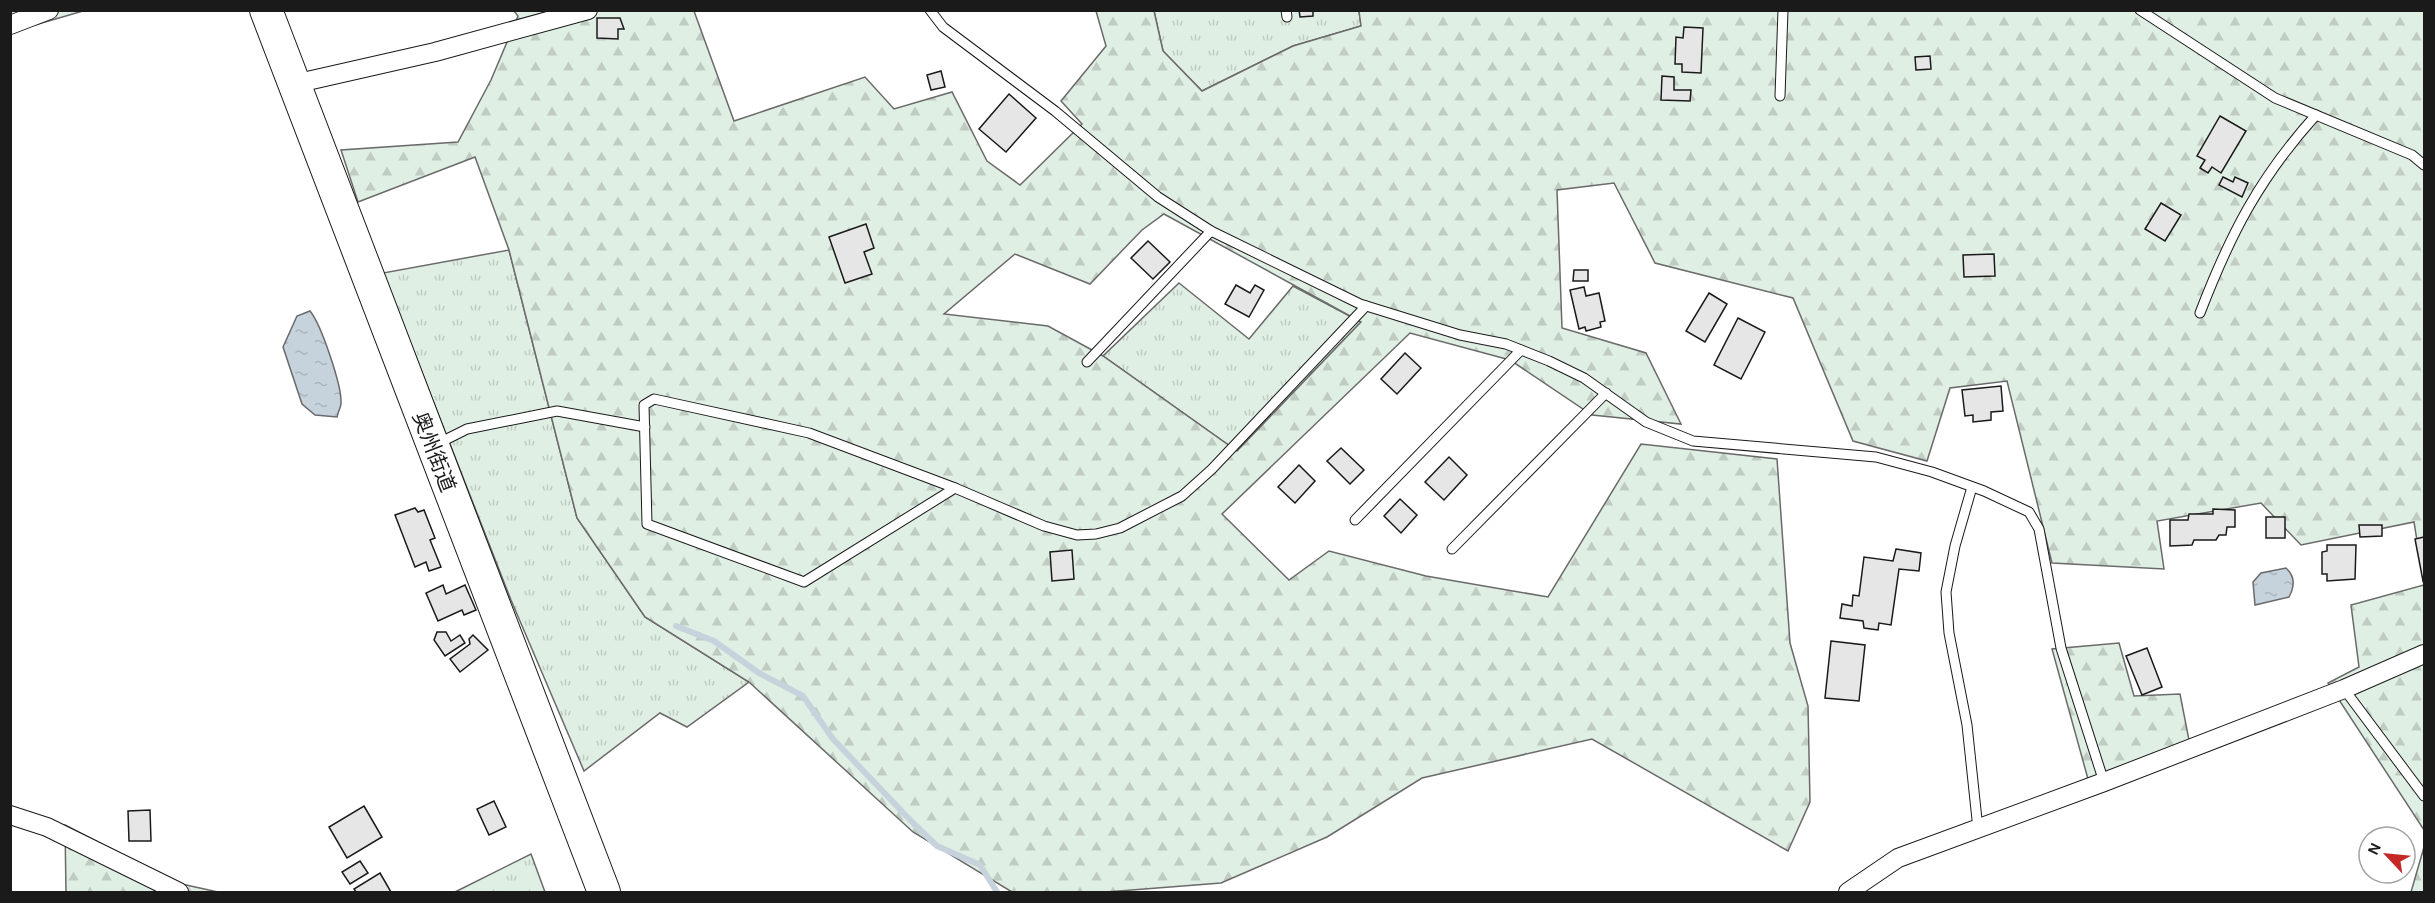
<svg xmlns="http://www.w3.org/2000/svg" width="2435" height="903" viewBox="0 0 2435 903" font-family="Karla,'Noto Sans JP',sans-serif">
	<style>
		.grass { fill: url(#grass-tufts); stroke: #6a6a6a; stroke-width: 1.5 }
		.forest { fill: url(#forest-firs); stroke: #6a6a6a; stroke-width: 1.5; fill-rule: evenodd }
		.water { fill: url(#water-ripples); stroke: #6a6a6a; stroke-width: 1.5 }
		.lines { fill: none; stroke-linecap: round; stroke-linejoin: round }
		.stream { stroke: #c6d2dc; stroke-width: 6 }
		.building { fill: #e6e6e6; stroke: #1a1a1a; stroke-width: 1.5 }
		.lane-casing { stroke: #1a1a1a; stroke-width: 11 }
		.street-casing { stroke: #1a1a1a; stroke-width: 20 }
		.highway-casing { stroke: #1a1a1a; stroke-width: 34 }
		.lane { stroke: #fff; stroke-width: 9 }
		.street { stroke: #fff; stroke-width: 18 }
		.highway { stroke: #fff; stroke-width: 32 }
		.labels { text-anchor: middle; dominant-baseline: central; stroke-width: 4.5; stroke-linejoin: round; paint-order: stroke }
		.street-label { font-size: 21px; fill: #1a1a1a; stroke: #fff }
	</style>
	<defs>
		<pattern id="grass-tufts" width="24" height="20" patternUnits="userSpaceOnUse" patternTransform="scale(1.5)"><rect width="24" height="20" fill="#e0efe3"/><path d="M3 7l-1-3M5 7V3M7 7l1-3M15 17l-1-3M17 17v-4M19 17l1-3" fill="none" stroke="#c0ccc2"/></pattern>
		<pattern id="forest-firs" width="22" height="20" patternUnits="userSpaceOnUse" patternTransform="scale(1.5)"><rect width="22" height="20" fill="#e0efe3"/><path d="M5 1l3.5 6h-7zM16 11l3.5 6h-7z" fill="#c0ccc2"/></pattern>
		<pattern id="water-ripples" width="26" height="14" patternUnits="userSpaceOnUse" patternTransform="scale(1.5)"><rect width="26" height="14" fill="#c6d2dc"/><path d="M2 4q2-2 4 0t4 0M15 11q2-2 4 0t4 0" fill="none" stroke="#aab4bc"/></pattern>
	</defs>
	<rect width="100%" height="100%" fill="#fff"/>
	<g class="grass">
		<path d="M1154 11H1359L1361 26 1293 46 1202 91 1163 51Z"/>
		<path d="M509 250 577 518 645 617 749 682 687 727 660 713 584 771 511 600 383 273Z"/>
		<path d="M1179 283 1249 339 1293 286 1361 322 1237 451 1103 356Z"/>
		<path d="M531 854 545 892H455Z"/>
	</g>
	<g class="forest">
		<path d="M11 11H83L11 32Z"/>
		<path d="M514 11H694L734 121 865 77 894 109 952 92 987 161 1020 185 1082 124 1061 101 1106 46 1096 11H1154L1163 51 1202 91 1293 46 1361 26 1359 11H2424V830L2328 683 2359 667 2351 605 2424 585 2414 522 2301 545 2261 503 2157 521 2164 569 2052 563 2007 381 1950 388 1927 461 1853 441 1793 298 1655 263 1614 183 1557 190 1562 328 1646 353 1681 424 1592 415 1510 360 1410 333 1222 514 1289 580 1329 551 1426 576 1548 597 1641 444 1777 459 1790 643 1808 706 1810 802 1788 851 1592 739 1422 778 1327 837 1221 883 1106 892H1012L913 832 749 682 645 617 577 518 509 250 475 157 358 202 341 150 458 142 491 80 518 16ZM1164 214 1361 322 1237 451 1103 356 1048 326 944 314 1015 254 1090 284 1142 230Z"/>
		<path d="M2119 643 2134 696 2180 694 2189 740 2088 779 2052 649Z"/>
		<path d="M65 825 177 883 218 892H66Z"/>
		<path d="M2424 847V892H2411Z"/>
	</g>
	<g class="water">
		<path d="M310 311C321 324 342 386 341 403 341 407 338 412 337 417L315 415 302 404 283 347 297 316Z"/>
		<path d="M2286 568C2295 576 2295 586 2289 597L2255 605 2253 582 2261 573Z"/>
	</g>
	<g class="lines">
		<path class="stream" d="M676 626 714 641 759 673 803 696 833 739 913 823 937 846 980 865 997 892"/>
	</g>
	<g class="building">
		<path d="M1299 10H1313V16L1300 17Z"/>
		<path d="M597 18H620L624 29H618V39L597 38Z"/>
		<path d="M1684 27 1703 28 1701 73 1682 72V64H1675L1676 37 1683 38Z"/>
		<path d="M1930 56 1931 69 1916 70 1915 57Z"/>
		<path d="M941 71 945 87 931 90 927 75Z"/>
		<path d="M1662 76 1674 77V90H1691L1690 101 1661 100Z"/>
		<path d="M1009 94 1036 118 1006 152 979 129Z"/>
		<path d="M2220 116 2246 131 2221 173 2212 167 2208 173 2200 168 2205 160 2197 156Z"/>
		<path d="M2223 177 2233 182 2235 177 2248 183 2242 197 2219 185Z"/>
		<path d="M2161 203 2181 215 2165 241 2145 229Z"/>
		<path d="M866 224 874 248 864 252 872 274 845 283 829 237Z"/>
		<path d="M1148 241 1170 262 1153 279 1131 258Z"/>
		<path d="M1994 254 1995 276 1964 277 1963 255Z"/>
		<path d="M1574 270H1588V281H1573Z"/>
		<path d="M1236 285 1250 293 1255 285 1264 290 1249 317 1225 304Z"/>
		<path d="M1584 287 1586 296 1599 293 1605 321 1600 322 1601 327 1586 331 1585 327 1579 329 1570 290Z"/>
		<path d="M1709 293 1727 304 1705 342 1686 331Z"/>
		<path d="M1738 318 1765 332 1741 379 1714 365Z"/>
		<path d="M1405 353 1421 368 1397 394 1381 379Z"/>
		<path d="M2001 386 2003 411 1991 412V420L1973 422V415L1965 416 1962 390Z"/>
		<path d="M1341 448 1364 470 1350 484 1327 461Z"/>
		<path d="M1449 457 1467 475 1444 500 1425 482Z"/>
		<path d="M1299 465 1315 481 1295 503 1278 487Z"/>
		<path d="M1400 499 1417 515 1401 533 1384 516Z"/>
		<path d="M415 508 418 512 424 510 435 538 430 540 441 567 429 571 426 562 415 567 395 515Z"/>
		<path d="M2213 509 2235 510V527H2227L2226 535H2219L2216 540H2194L2192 545 2170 546V520H2188L2189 514H2213Z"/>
		<rect x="2266" y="517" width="19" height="21"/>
		<path d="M2359 525H2382V536L2360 537Z"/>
		<path d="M2424 537V580L2423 581 2415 539Z"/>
		<path d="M2327 545H2356L2355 579 2327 581V574H2322V552L2327 551Z"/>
		<path d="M1896 549 1921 553 1919 571 1899 569 1891 625 1879 623 1878 630 1864 628 1863 621 1840 618 1842 604 1852 606 1853 595 1859 596 1864 557 1893 561Z"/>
		<path d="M1072 550 1074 579 1052 581 1050 552Z"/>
		<path d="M443 585 446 594 465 585 476 610 464 615 462 610 438 621 426 593Z"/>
		<path d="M437 632H446L451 641 460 635 465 643 445 656 434 640Z"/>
		<path d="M473 635 488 650 460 672 450 659 470 644 469 639Z"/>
		<path d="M1831 641 1865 645 1859 701 1825 698Z"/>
		<path d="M2147 648 2162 687 2142 695 2126 656Z"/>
		<path d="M494 801 506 827 489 835 477 809Z"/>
		<path d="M364 806 382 837 347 858 329 827Z"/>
		<path d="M150 810 151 841H129L128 811Z"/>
		<path d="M360 861 368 873 350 884 342 872Z"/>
		<path d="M380 873 391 892H356L354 889Z"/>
	</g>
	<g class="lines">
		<defs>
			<g id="lane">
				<path d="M930 10 943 27 1055 111 1158 197 1211 231 1360 304 1460 335 1506 344 1549 361 1584 378 1646 422 1693 441 1876 457 1932 472 1984 491 2029 512 2039 529 2061 648 2104 782"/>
				<path d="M1286 10 1287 17"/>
				<path d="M2140 10 2275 98 2412 155 2424 165"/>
				<path d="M1780 96 1783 10"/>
				<path d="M2200 313C2230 235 2259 178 2316 115"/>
				<path d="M1087 362 1211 231"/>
				<path d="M654 399 809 433 955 488 804 582 647 524 644 405Z"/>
				<path d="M437 444 467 429 557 411 645 427"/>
				<path d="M1972 487 1955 546 1946 592 1949 633 1967 725 1978 829"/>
				<path d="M955 488 1044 526 1077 535 1096 534 1120 528 1182 496 1212 469 1366 306"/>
				<path d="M1355 520 1521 350"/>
				<path d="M1452 549 1606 393"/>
				<path d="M2344 689 2424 796"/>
			</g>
			<g id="street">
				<path d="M10 25 49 10"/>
				<path d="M294 84 435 52 588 10"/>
				<path d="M10 815 47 827 179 892"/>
				<path d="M1848 892 1898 858 2104 782 2344 689 2424 654"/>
			</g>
			<path id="highway" d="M266 10 604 892"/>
		</defs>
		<use href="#lane" class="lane-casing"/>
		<use href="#street" class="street-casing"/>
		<use href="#highway" class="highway-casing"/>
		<use href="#lane" class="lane"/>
		<use href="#street" class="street"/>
		<use href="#highway" class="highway"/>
	</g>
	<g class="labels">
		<g class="street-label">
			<text transform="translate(434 452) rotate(69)">奥州街道</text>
		</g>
	</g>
	<rect width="2435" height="903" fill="none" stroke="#1a1a1a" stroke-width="24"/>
	<g transform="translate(2387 855) rotate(296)"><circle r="28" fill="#ffffff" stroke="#a3a3a3" stroke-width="1.5"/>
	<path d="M0-4.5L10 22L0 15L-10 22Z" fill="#c62828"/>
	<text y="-9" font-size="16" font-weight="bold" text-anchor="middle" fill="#1a1a1a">N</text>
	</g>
</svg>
